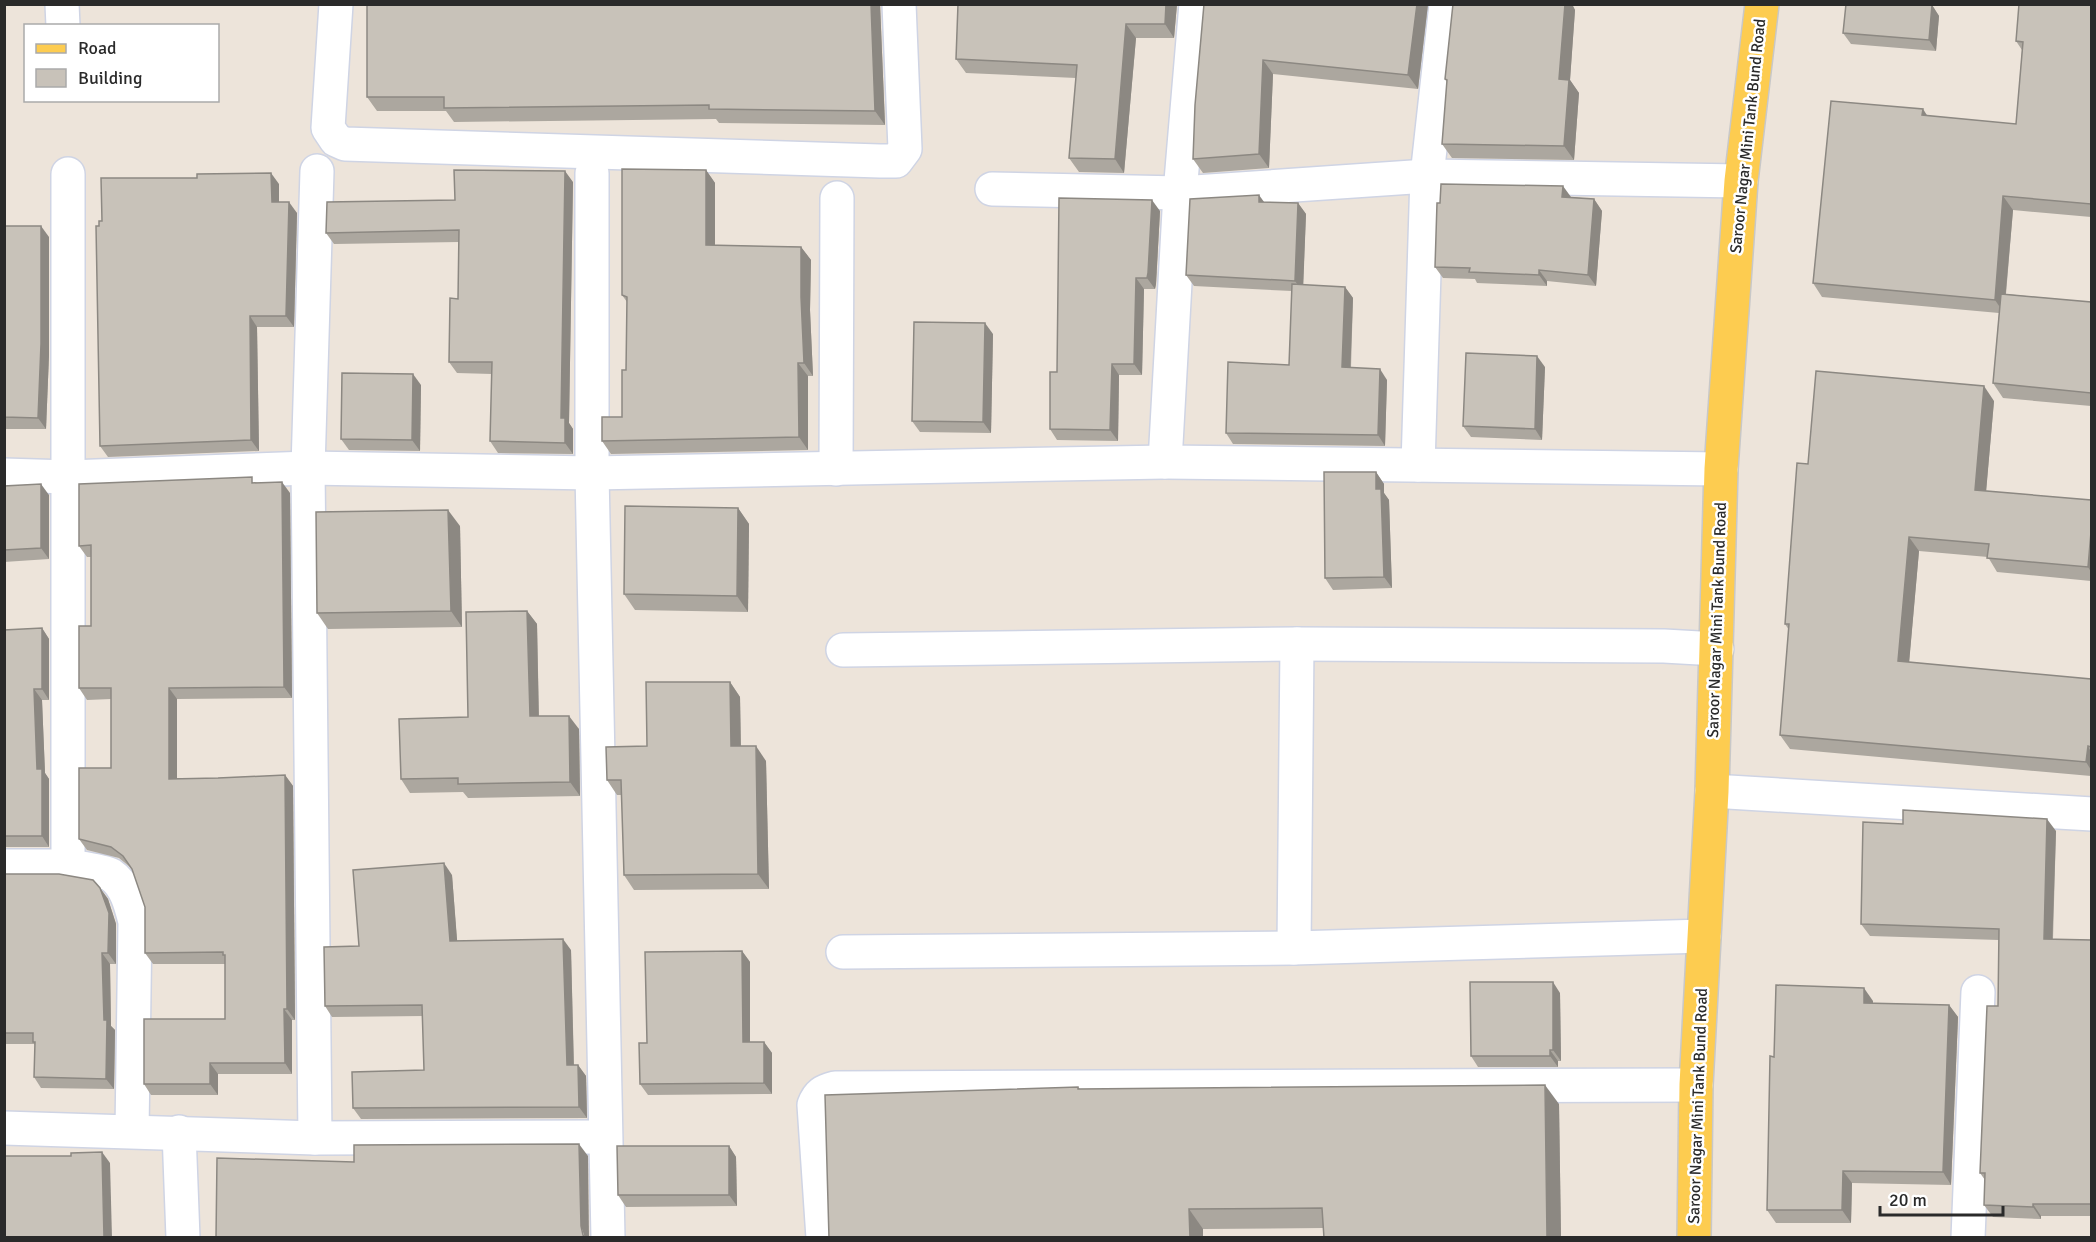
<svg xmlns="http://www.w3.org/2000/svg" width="2096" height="1242" viewBox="0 0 2096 1242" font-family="Signika,sans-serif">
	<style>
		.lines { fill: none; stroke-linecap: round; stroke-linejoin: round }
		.minor-casing { stroke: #cfd4e4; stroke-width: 36 }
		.major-casing { stroke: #c8c8c8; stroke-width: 36 }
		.minor { stroke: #fff; stroke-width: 33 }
		.major { stroke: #fdcc50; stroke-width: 33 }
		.wall { fill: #aca79f }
		.shaded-wall { fill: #8c8882 }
		.building { fill: #c8c2b9; stroke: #8c8882; stroke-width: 1.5 }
		.labels { text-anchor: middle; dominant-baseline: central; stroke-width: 5; stroke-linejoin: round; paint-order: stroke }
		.street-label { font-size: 16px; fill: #2a2a2a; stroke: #fff }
	</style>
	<rect width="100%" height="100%" fill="#ede4da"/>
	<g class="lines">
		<defs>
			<g id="minor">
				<path d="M62 4 63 26"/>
				<path d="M336 4 328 128 336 140 345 144 880 161H896L905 149 899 4"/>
				<path d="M1196 4 1180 193 1165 462 1721 469"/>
				<path d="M317 171 308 468 315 1138 605 1137"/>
				<path d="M592 173V473L608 1238"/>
				<path d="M992 189 1180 193 1427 176 1741 181"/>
				<path d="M1418 465 1427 176 1446 4"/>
				<path d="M836 469 837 198"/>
				<path d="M4 475 69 477 308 468 592 473 1165 462"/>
				<path d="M843 650 1297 644 1664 646 1717 649"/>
				<path d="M1712 791 2092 814"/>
				<path d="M4 866H68V174"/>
				<path d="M68 866C79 868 102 870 111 875 126 885 131 906 135 922L132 1131"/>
				<path d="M1294 948 1297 644"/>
				<path d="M843 952 1294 948 1704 936"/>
				<path d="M4 1128 315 1138"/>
				<path d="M179 1132 183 1238"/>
				<path d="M823 1238 814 1105C818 1094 823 1091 835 1088L1696 1085"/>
				<path d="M1968 1238 1978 992"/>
			</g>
			<path id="major" d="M1694 1238 1696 1085 1712 791 1721 469 1741 181 1762 4"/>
		</defs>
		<use href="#minor" class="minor-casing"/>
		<use href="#major" class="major-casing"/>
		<use href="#minor" class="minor"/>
		<use href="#major" class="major"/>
	</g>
	<g class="wall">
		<path d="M880 4 885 125 719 123 716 119 454 122 446 111H377L367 97Z"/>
		<path d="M958 4H1177L1174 38H1136L1124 173 1079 172 1069 158 1076 78 966 73 956 59Z"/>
		<path d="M1204 4H1428L1418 89 1273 74 1269 168 1203 173 1193 159Z"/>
		<path d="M1453 4H1572L1575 10 1570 80 1579 93 1574 160 1452 158 1442 144 1447 82 1445 79Z"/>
		<path d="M2091 4V217L2013 210 2006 294 2091 302V406L2003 398 1993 383 1999 313 1822 297 1813 283 1928 116 2016 124 2022 50 2016 41Z"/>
		<path d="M1932 5 1939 16 1936 51 1851 44 1843 33Z"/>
		<path d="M706 170 715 183V245L801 247 811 260 810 310 813 376H808V450L611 454 602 441 622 417 626 370 627 302 622 295Z"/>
		<path d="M573 182 569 423 573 429V454L498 453 490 441 492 374 457 373 449 362 458 299 459 242 334 244 326 233 455 200Z"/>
		<path d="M279 184V202L297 213 294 327H257L259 451 108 457 100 446 99 226 102 221Z"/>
		<path d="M1571 197 1594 199 1602 211 1596 286 1547 281V286L1477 283 1475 279 1443 278 1435 267Z"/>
		<path d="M1264 202 1298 203 1306 214 1303 285 1345 287 1353 298 1351 368 1387 380 1385 446 1233 444 1226 433 1289 365 1292 291 1194 286 1186 275Z"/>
		<path d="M1160 211 1156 284 1155 289H1144L1142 375H1119L1118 441 1057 440 1050 429 1057 372Z"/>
		<path d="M4 226 49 237V355L46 429H4Z"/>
		<path d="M993 334 991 433 920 432 912 421Z"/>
		<path d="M1545 367 1542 440 1471 437 1463 426Z"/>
		<path d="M421 385 420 451 349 450 341 439Z"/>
		<path d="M1994 401 1986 491 2091 500V581L1997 572 1988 557 1919 551 1909 662 2091 679V776L1790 749 1780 735 1789 630 1785 624 1808 464Z"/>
		<path d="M1376 472 1384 484V493L1389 500 1392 588 1333 590 1325 578Z"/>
		<path d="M255 482 290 493 292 698 177 699V778H218L285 775 293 786 295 1020H292V1074H218V1095H151L144 1084 225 1019V964H153L145 953V907L133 870 130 867 119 858 87 850 79 839 111 768V699L87 700 79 688 91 626V557H87L79 546Z"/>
		<path d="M4 486 49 495V559L4 562Z"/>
		<path d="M738 508 749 524 748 612 635 610 624 594Z"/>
		<path d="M460 526 462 627 328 629 317 613Z"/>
		<path d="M527 611 537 624 539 716 579 729 580 796 468 798 463 792 410 793 401 779 468 717Z"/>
		<path d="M42 628 49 639V700H42L45 773 49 779V847H4V630Z"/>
		<path d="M730 682 740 697 741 746 766 761 769 889 634 890 624 875 622 795H617L607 780 647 746Z"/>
		<path d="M1903 824 2056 831 2053 939 2091 940V1216H2041V1219L1993 1217 1984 1205 1985 1180 1980 1173 1998 1006 1999 940 1870 936 1861 924Z"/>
		<path d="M4 874 100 888 108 899 116 924V964H110L111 1026 115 1030 114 1089 41 1088 34 1077 35 1045 34 1044H4Z"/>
		<path d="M452 875 457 941 571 950 574 1065H578L586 1076 587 1118 361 1119 353 1108 424 1070 423 1016 332 1017 325 1006 359 946Z"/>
		<path d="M742 951 750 962V1042H764L772 1053V1094L648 1095 640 1084 647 1043Z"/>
		<path d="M1560 993 1561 1061H1558V1067H1478L1471 1056Z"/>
		<path d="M1873 1001V1003L1949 1005 1958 1017 1951 1185 1852 1183 1851 1223H1776L1767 1210 1774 1057Z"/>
		<path d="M1078 1087 1080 1089 1559 1104 1561 1238H1324L1323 1228 1203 1229 829 1238Z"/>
		<path d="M729 1146 736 1157 737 1206 626 1207 618 1195Z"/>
	</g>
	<g class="shaded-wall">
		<path d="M871 4H880L885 125 875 111Z"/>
		<path d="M1166 4H1177L1174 38 1165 24Z"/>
		<path d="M1417 4H1428L1418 89 1408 75Z"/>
		<path d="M1565 4H1572L1575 10 1570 80 1579 93 1574 160 1564 146 1559 79Z"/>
		<path d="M1932 5 1939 16 1936 51 1929 40Z"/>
		<path d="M1126 24 1136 38 1124 173 1115 159Z"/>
		<path d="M1263 60 1273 74 1269 168 1259 154Z"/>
		<path d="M1923 109 1932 123 1922 115Z"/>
		<path d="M706 170 715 183V258L706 245Z"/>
		<path d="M565 171 573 182 569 423 573 429V454L565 443 561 418Z"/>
		<path d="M271 173 279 184V214L272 202Z"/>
		<path d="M1563 186 1571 197H1562Z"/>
		<path d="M1259 195 1267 206 1259 202Z"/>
		<path d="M2003 196 2013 210 2004 313 1995 300Z"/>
		<path d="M1594 199 1602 211 1596 286 1588 275Z"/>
		<path d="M1152 200 1160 211 1156 284 1155 289 1147 278Z"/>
		<path d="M289 202 297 213 294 327 286 316Z"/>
		<path d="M1298 203 1306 214 1303 292 1295 281Z"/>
		<path d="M41 226 49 237V355L46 429 38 418Z"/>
		<path d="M801 247 811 260 810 310 813 376 804 363 801 297Z"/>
		<path d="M1539 270 1547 281V286L1539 275Z"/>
		<path d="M1136 278 1144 289 1142 375 1134 364Z"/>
		<path d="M1345 287 1353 298 1350 378 1342 367Z"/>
		<path d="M250 316 257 327 259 451 251 440Z"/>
		<path d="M985 323 993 334 991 433 983 422Z"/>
		<path d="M1537 356 1545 367 1542 440 1535 429Z"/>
		<path d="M798 363 808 376V450L799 437Z"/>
		<path d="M1112 364 1119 375 1118 441 1110 430Z"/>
		<path d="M1380 369 1387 380 1385 446 1378 435Z"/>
		<path d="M413 374 421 385 420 451 412 440Z"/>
		<path d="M1984 386 1994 401 1985 504 1975 490Z"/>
		<path d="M1376 472 1384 484V493L1389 500 1392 588 1384 577 1376 489Z"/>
		<path d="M282 482 290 493 292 698 284 687Z"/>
		<path d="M41 484 49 495V559L41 548Z"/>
		<path d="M738 508 749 524 748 612 737 596Z"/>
		<path d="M448 510 460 526 462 627 451 611Z"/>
		<path d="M2091 532V572L2088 567Z"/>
		<path d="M1909 537 1919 551 1908 675 1898 661Z"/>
		<path d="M527 611 537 624 539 730 530 716Z"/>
		<path d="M42 628 49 639V700L42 689Z"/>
		<path d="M730 682 740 697 741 761 731 746Z"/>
		<path d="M169 688 177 699V790L169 779Z"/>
		<path d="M34 689 42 700 45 773 49 779V847L42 836 37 769Z"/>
		<path d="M569 716 579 729 580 796 570 782Z"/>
		<path d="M756 746 766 761 769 889 758 874Z"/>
		<path d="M2088 746 2091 752V770L2086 762Z"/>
		<path d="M285 775 293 786 295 1020 287 1009Z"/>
		<path d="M2047 819 2056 831 2052 951 2044 939Z"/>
		<path d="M444 863 452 875 458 952 450 941Z"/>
		<path d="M100 888 108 899 116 924V964L108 953Z"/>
		<path d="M563 939 571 950 574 1076 567 1065Z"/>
		<path d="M742 951 750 962V1053L743 1042Z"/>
		<path d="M102 953 110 964 111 1026 115 1030 114 1089 106 1079Z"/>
		<path d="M1553 982 1560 993 1561 1061 1553 1050Z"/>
		<path d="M1864 988 1873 1001 1872 1015 1864 1003Z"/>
		<path d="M1949 1005 1958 1017 1951 1185 1943 1172Z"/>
		<path d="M284 1009 292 1020V1074L285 1063Z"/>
		<path d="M764 1042 772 1053V1094L764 1083Z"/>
		<path d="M1550 1050 1558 1061V1067L1550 1056Z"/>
		<path d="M210 1063 218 1074V1095L210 1084Z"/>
		<path d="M578 1065 586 1076 587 1118 579 1107Z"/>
		<path d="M1545 1085 1559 1104 1561 1238H1547Z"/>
		<path d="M579 1144 588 1156 589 1238H585L581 1226Z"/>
		<path d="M729 1146 736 1157 737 1206 729 1195Z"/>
		<path d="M102 1152 110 1163 112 1238H104Z"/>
		<path d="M1843 1171 1852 1183 1851 1223 1842 1210Z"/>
		<path d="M2033 1204 2041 1216V1219L2033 1207Z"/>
		<path d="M1189 1209 1203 1229V1238H1190Z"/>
	</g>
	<g class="building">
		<path d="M367 4H871L875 111 709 109V105L444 108V97H367Z"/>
		<path d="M958 4H1166L1165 24H1126L1115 159 1069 158 1077 65 956 59Z"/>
		<path d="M1204 4H1417L1408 75 1263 60 1259 154 1193 159 1195 105Z"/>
		<path d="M1453 4H1565L1559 79 1569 80 1564 146 1442 144 1447 80 1445 79Z"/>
		<path d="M1846 4 1932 5 1929 40 1843 33Z"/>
		<path d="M2019 4H2091V204L2003 196 1995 300 1813 283 1831 101 1923 109 1922 115 2016 124 2023 42 2016 41Z"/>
		<path d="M622 169 706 170V245L801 247V297L804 363H798L799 437 602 441V417H622V370H626L627 297 622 295Z"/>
		<path d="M454 170 565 171 561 418H565V443L490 441 492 362H449L450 298 458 299 459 230 326 233 327 202 455 200Z"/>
		<path d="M271 173 272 202H289L286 316H250L251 440 100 446 96 226H99V221H102L101 178H197V174Z"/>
		<path d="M1441 184 1563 186 1562 197 1594 199 1588 275 1539 270V275L1469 272 1470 268 1435 267 1437 203H1440Z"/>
		<path d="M1259 195V202L1298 203 1295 281 1186 275 1190 199Z"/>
		<path d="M1059 198 1152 200 1148 273 1147 278H1136L1134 364H1112L1110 430 1050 429V372H1057Z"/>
		<path d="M4 226H41V344L38 418 4 417Z"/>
		<path d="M1292 284 1345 287 1342 367 1380 369 1378 435 1226 433 1228 362 1289 365Z"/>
		<path d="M2001 294 2091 302V393L1993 383Z"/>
		<path d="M914 322 985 323 983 422 912 421Z"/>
		<path d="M1466 353 1537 356 1535 429 1463 426Z"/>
		<path d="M1816 371 1984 386 1975 490 2091 500V532L2088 567 1987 558 1989 544 1909 537 1898 661 2091 679V747L2088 746 2086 762 1780 735 1789 624H1785L1797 463 1808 464Z"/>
		<path d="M342 373 413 374 412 440 341 439Z"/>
		<path d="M1324 472H1376V489H1381L1384 577 1325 578Z"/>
		<path d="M252 477V483L282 482 284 687 169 688V779L218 778 285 775 287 1009H284L285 1063H210V1084H144V1019H225V955H223V952L145 953V907L132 869 123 856 111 847 79 839V768H111V688H79V626H91V545L79 546V484Z"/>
		<path d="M41 484V548L4 550V486Z"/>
		<path d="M625 506 738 508 737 596 624 594Z"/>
		<path d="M448 510 451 611 317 613 316 512Z"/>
		<path d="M527 611 530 716H569L570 782 458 784V778L401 779 399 719 468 717 466 612Z"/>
		<path d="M42 628V689H34L37 769H42V836H4V630Z"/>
		<path d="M646 682H730L731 746H756L758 874 624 875 621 780H607L606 747 647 746Z"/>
		<path d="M1903 810 2047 819 2044 939 2091 940V1204H2033V1207L1984 1205 1985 1173H1980L1987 1006H1998L1999 929 1861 924 1863 822 1903 824Z"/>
		<path d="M444 863 450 941 563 939 567 1065H578L579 1107 353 1108 352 1072 424 1070 422 1005 325 1006 324 947 359 946 353 870Z"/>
		<path d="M4 874H59L93 880 100 888 109 913 108 953H102L104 1020H107L106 1079 34 1077 35 1042H33V1033H4Z"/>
		<path d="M742 951 743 1042H764V1083L640 1084 639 1043H647L645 952Z"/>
		<path d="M1470 982H1553V1050H1550V1056H1471Z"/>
		<path d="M1776 985 1864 988V1003L1949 1005 1943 1172 1843 1171 1842 1210H1767L1770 1056 1774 1057Z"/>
		<path d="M1545 1085 1547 1238H1324L1322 1208 1189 1209 1190 1238H829L825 1095 1078 1087V1089Z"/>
		<path d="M579 1144 581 1226 583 1235 586 1238H216L217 1158 354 1162V1145Z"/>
		<path d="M617 1146H729V1195H618Z"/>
		<path d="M102 1152 104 1238H4V1156H71V1153Z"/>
	</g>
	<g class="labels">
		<g class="street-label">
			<text transform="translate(1748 136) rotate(-84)">Saroor Nagar Mini Tank Bund Road</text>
			<text transform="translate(1717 620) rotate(-88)">Saroor Nagar Mini Tank Bund Road</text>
			<text transform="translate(1698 1106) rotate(-88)">Saroor Nagar Mini Tank Bund Road</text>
		</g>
	</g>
	<rect width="2096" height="1242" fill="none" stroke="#2a2a2a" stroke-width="12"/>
	<rect x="24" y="24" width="195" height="78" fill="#ffffff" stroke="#aaaaaa" stroke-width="1.5"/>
	<rect x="36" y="44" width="30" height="9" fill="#fdcc50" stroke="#aaaaaa" stroke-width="1.5"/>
	<text x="78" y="54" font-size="18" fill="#2a2a2a">Road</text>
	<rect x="36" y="69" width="30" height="18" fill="#c8c2b9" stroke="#aaaaaa" stroke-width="1.5"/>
	<text x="78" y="84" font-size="18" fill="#2a2a2a">Building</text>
	<path d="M1880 1206v9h123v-9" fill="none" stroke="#2a2a2a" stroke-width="3"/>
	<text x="1889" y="1206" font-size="18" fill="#2a2a2a" stroke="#ffffff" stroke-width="4.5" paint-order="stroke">20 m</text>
</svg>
